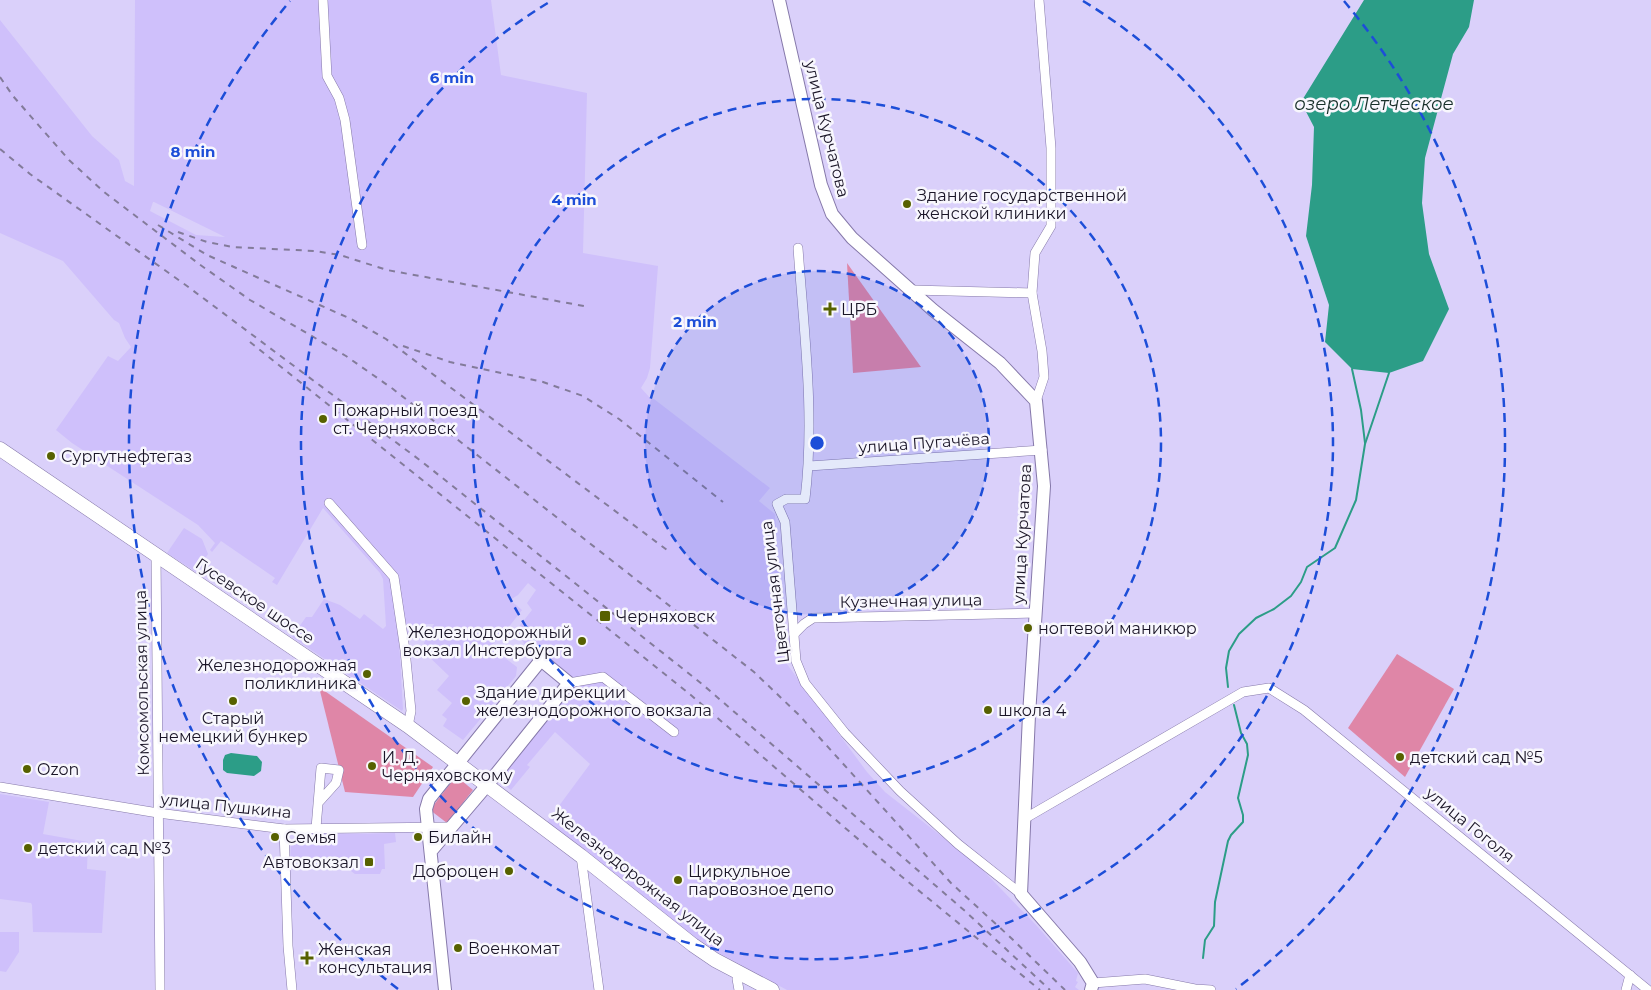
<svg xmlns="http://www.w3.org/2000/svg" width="1651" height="990" viewBox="0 0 1651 990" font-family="Montserrat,sans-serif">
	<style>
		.built { fill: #cfc0fb; fill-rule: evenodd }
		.green { fill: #df86a7 }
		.water { fill: #2c9d87 }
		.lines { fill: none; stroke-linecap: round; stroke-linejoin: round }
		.stream { stroke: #2c9d87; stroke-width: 2 }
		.minor-casing { stroke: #8679aa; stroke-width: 10 }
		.primary-casing { stroke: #8679aa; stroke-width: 14 }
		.trunk-casing { stroke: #8679aa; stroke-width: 15 }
		.minor { stroke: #fff; stroke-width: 9 }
		.primary { stroke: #fff; stroke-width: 12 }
		.trunk { stroke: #fff; stroke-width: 14 }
		.rail { stroke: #837b9a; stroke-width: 2; stroke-dasharray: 6 6; stroke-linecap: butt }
		.ring { fill: none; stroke: #1d4ed8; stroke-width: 2.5; stroke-dasharray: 9 6 }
		.poi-dot { fill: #576100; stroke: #f8f7fd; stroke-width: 2 }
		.labels { text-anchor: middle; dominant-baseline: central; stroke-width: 5; stroke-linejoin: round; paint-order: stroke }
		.street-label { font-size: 16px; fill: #1a1527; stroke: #f8f7fd }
		.poi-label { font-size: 16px; fill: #1a1527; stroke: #f8f7fd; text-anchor: start }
		.water-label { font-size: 18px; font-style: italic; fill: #172f29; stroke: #f8f7fd }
		.centre { fill: #1d4ed8; stroke: #f8f7fd; stroke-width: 2.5 }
		.ring-label { font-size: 15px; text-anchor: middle; font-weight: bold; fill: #1d4ed8; stroke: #f8f7fd; stroke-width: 5; stroke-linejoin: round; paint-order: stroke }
	</style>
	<rect width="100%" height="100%" fill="#dad0fa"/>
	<g class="built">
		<path d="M135 0H491L501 75 587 93 583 253 658 266 650 368 647 378 641 388 651 399H654L770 488 759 501 775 514 783 634 775 648 867 772 885 792 977 864 1003 891 1037 926 1078 973 1076 981 1078 982 1075 987 1079 990H787L713 950 689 934 673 921V920L547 822 590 764 555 732 527 765 530 767 511 790 498 779 568 685 529 654 517 629 532 610 527 603 536 590 528 583 518 595 510 600 522 610 504 633 490 647 517 667 516 676 463 740 443 726 447 719 442 715 452 703 437 690 449 676 421 649 434 624H422L410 627 402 625 397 626 399 640 403 709 402 711 292 637 306 617H312L324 599 340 605 360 619 364 614 383 629 386 626 383 579 380 573 323 508 277 585 272 582 275 578 221 541 212 552 210 550 215 543 198 525 72 443 56 430 108 356 118 361 131 347 125 338 119 323 114 320 63 261 0 233V20L92 136 119 160 125 181 134 186ZM153 202H154L225 237 196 235 150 211Z"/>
		<path d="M184 528 202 539 208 554 196 572 167 553Z"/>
		<path d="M0 794 49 802 43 834 88 842 87 869 106 871 102 933 33 932 32 905 31 903 0 899Z"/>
		<path d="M395 833 396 842 384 844 385 869H382L380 874H355L351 871 350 865 334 867 332 857 290 864 291 841 297 835Z"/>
		<path d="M0 932H19V952L6 972 0 971Z"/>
	</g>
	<g class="green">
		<path d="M847 263 921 367 853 373Z"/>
		<path d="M1397 654 1454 689 1405 777 1348 728Z"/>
		<path d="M319 687 433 767 413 797 345 792Z"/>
		<path d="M456 776 473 790 447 823 430 810Z"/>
	</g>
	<g class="water">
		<path d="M1364 0H1474L1469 27 1453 54 1425 158 1422 203 1429 254 1449 309 1423 361 1389 373 1352 369 1325 342 1329 305 1306 236 1312 185 1314 127 1301 102Z"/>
		<path d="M231 753 257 756 262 762 261 771 254 776 227 773 223 770V760L225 755Z"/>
	</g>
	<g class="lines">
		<g class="stream">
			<path d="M1352 369 1361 410 1365 443"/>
			<path d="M1228 687 1226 668 1229 651 1239 634 1256 618 1274 609 1291 596 1301 582 1307 567 1335 548 1356 500 1365 444 1389 373"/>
			<path d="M1203 958 1205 940 1214 926 1215 902 1228 841 1231 835 1243 822V815L1238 798 1248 755 1247 744 1241 733 1234 705"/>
		</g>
		<defs>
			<g id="minor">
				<path d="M323 0 327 76 339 98 345 120 362 245"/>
				<path d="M798 248C804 332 815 415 805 499H786L777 504 785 522 796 661 805 683 845 733 900 791 958 844 1021 894"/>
				<path d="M912 290 1032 293"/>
				<path d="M1036 401 1044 377 1042 351 1032 293 1035 253 1051 226V148L1039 0"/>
				<path d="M809 466 1042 450"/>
				<path d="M329 503 394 577 405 650 411 711 408 726"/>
				<path d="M156 555 160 990"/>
				<path d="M794 634 804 624 813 618 1035 613"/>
				<path d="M569 683 603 677 674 732"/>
				<path d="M0 787 158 813 284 829 451 827"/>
				<path d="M1024 819 1243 692 1269 688 1304 710 1648 990"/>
				<path d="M316 828 321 768 339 770 336 783 318 803"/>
				<path d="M284 829 288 946 292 990"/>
				<path d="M581 856 599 990"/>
				<path d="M1093 983 1145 979 1195 989 1211 990"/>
				<path d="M739 990 737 979 739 973"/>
				<path d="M1626 990 1630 975"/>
			</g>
			<g id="primary">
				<path d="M779 0 821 185 832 214 852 238 933 310 1000 363 1036 401 1044 486 1029 715 1021 894 1080 962 1093 983 1091 990"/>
				<path d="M431 851 488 784 569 683 541 660 429 799 426 809 445 990"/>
			</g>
			<path id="trunk" d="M0 449 408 726 581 856 693 945 715 960 772 990"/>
		</defs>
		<use href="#minor" class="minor-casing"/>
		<use href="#primary" class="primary-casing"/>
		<use href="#trunk" class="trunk-casing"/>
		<use href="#minor" class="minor"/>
		<use href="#primary" class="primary"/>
		<use href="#trunk" class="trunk"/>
		<g class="rail">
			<path d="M0 77 13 96 69 160 104 192 199 264 250 300 346 356 393 389 754 672 799 715 951 883 1009 936 1065 990"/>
			<path d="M0 149 30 174 187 286 421 461 702 684 965 911 1050 990"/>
			<path d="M158 225 207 255 351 319 386 339 667 550"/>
			<path d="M178 232 207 242 233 247 315 251 340 255 387 270 584 306"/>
			<path d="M250 342 692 696 901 876 1040 990"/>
			<path d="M403 346 450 362 543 382 583 396 619 419 723 502"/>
		</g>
	</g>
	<circle cx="817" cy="443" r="172" fill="#1d4ed8" fill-opacity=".12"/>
	<g class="ring">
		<circle cx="817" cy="443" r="172"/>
		<circle cx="817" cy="443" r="344"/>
		<path d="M1083 1A516 516 0 1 1 551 1"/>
		<path d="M398 989A688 688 0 0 1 290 1M1344 1A688 688 0 0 1 1236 989"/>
	</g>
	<g class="poi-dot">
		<circle cx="907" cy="204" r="5"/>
		<path d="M827.5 301.5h5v5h5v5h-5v5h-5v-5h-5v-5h5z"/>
		<circle cx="323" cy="419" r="5"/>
		<circle cx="51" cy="456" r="5"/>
		<rect x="599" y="610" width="12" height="12" rx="2.5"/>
		<circle cx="1028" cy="628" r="5"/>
		<circle cx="582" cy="641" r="5"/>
		<circle cx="367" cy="674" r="5"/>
		<circle cx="233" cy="701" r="5"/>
		<circle cx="466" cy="701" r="5"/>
		<circle cx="988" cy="710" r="5"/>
		<circle cx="1400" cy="757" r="5"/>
		<circle cx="372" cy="766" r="5"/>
		<circle cx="27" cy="769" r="5"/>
		<circle cx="275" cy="837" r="5"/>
		<circle cx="418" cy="837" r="5"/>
		<circle cx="28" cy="848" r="5"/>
		<rect x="364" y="857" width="10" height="10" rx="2.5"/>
		<circle cx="509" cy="871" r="5"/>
		<circle cx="678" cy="880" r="5"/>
		<circle cx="458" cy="948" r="5"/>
		<path d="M304.5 950.5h5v5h5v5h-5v5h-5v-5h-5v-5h5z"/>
	</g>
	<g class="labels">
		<g class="street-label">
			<text transform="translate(827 129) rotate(76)">улица Курчатова</text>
			<text transform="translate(924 443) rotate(-4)">улица Пугачёва</text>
			<text transform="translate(1022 534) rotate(-87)">улица Курчатова</text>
			<text transform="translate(775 592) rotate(-97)">Цветочная улица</text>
			<text transform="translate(255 601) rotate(34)">Гусевское шоссе</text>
			<text transform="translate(911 601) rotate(-1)">Кузнечная улица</text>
			<text transform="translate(142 683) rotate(-91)">Комсомольская улица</text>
			<text transform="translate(226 806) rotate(6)">улица Пушкина</text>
			<text transform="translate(1470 825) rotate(39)">улица Гоголя</text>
			<text transform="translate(638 877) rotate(38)">Железнодорожная улица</text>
		</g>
		<g class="poi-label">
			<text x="917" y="195">Здание государственной<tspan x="917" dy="18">женской клиники</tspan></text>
			<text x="841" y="309">ЦРБ</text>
			<text x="333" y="410">Пожарный поезд<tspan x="333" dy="18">ст. Черняховск</tspan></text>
			<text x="61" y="456">Сургутнефтегаз</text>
			<text x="616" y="616">Черняховск</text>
			<text x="1038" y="628">ногтевой маникюр</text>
			<text x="572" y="632" text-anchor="end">Железнодорожный<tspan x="572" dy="18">вокзал Инстербурга</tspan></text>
			<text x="357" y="665" text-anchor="end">Железнодорожная<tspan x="357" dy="18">поликлиника</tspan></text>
			<text x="476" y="692">Здание дирекции<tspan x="476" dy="18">железнодорожного вокзала</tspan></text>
			<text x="998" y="710">школа 4</text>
			<text x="233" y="718" text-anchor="middle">Старый<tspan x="233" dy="18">немецкий бункер</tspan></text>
			<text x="382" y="757">И. Д.<tspan x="382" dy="18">Черняховскому</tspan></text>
			<text x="1410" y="757">детский сад №5</text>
			<text x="37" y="769">Ozon</text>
			<text x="285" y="837">Семья</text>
			<text x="428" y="837">Билайн</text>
			<text x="38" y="848">детский сад №3</text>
			<text x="359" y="862" text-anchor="end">Автовокзал</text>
			<text x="499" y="871" text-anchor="end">Доброцен</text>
			<text x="688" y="871">Циркульное<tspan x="688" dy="18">паровозное депо</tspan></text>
			<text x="468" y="948">Военкомат</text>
			<text x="318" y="949">Женская<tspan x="318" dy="18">консультация</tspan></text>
		</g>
		<g class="water-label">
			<text x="1374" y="104">озеро Летческое</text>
		</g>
	</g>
	<circle cx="817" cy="443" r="8" class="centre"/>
	<g class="ring-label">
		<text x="452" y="83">6 min</text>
		<text x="193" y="157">8 min</text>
		<text x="574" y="205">4 min</text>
		<text x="695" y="327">2 min</text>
	</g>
</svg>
